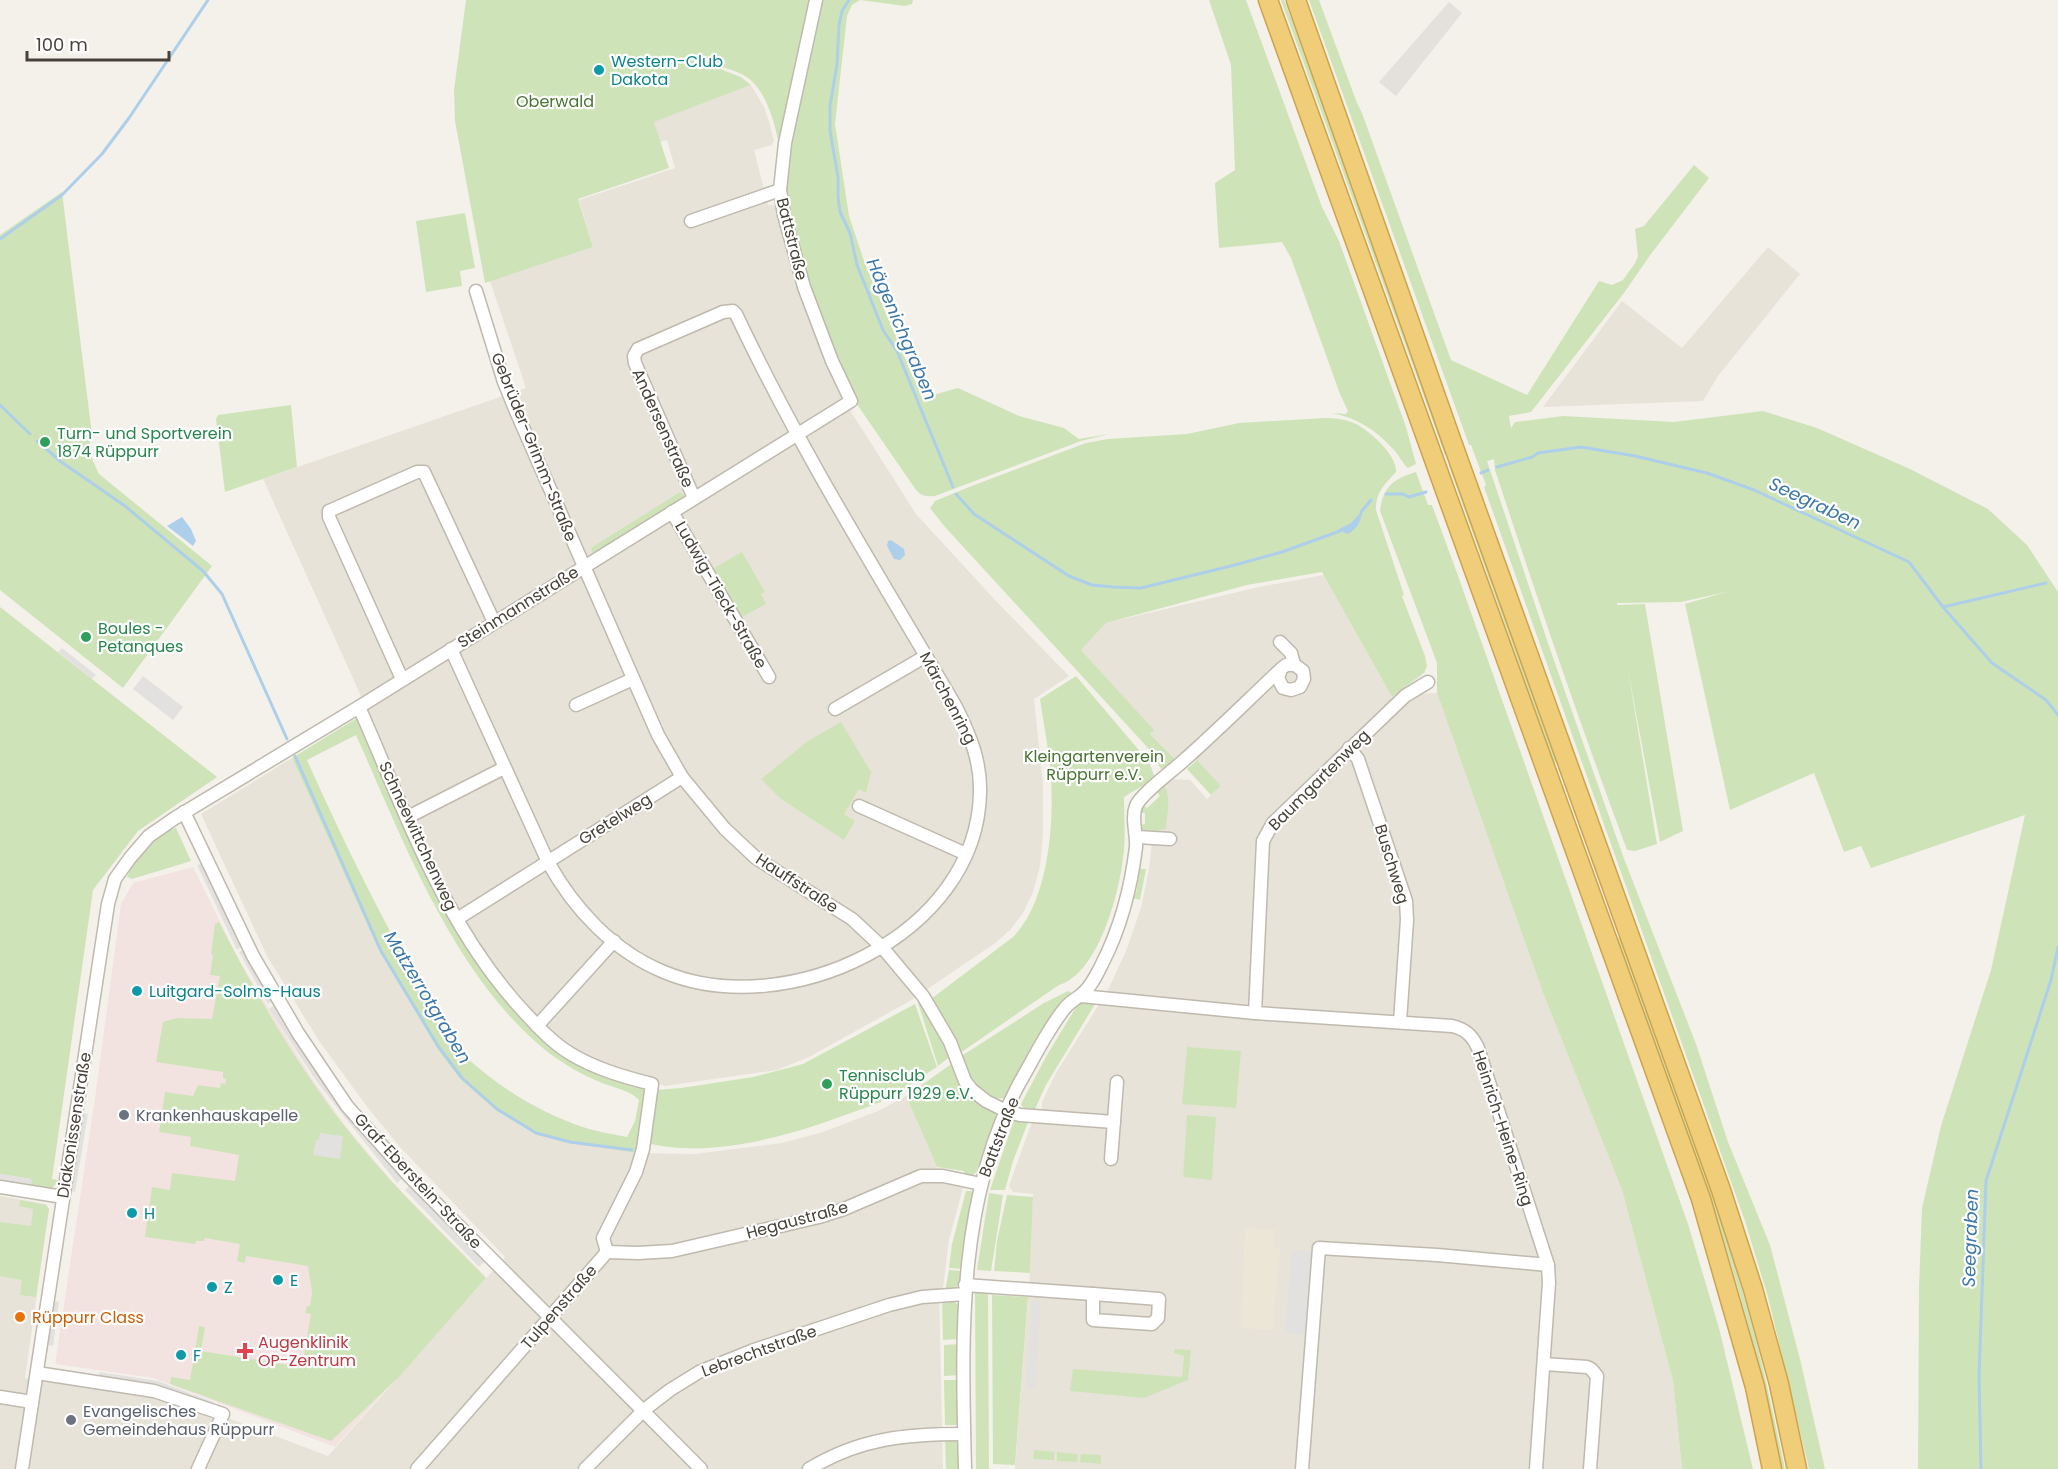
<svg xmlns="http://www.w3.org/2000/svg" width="2058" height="1469" viewBox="0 0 2058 1469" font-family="Poppins,sans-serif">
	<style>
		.residential { fill: #e7e3d9 }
		.industrial { fill: #e4e0dc }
		.education { fill: #ebe6d6 }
		.medical { fill: #f3e3e0 }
		.green { fill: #cee4b8; fill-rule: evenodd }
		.parking { fill: #e3e1df }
		.water { fill: #adcfea }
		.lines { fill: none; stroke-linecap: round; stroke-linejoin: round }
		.stream { stroke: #adcfea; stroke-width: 3 }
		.minor-casing { stroke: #bfb9ae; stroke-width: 15 }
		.highway-casing { stroke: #cfa349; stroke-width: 21 }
		.minor { stroke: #fff; stroke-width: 12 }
		.highway { stroke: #f0cd79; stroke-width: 18 }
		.culture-dot { fill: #0f9aa8; stroke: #fff; stroke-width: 2 }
		.leisure-dot { fill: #2e9e5b; stroke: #fff; stroke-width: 2 }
		.worship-dot { fill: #6b7280; stroke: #fff; stroke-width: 2 }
		.food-dot { fill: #e8710a; stroke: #fff; stroke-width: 2 }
		.health-dot { fill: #e0444e; stroke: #fff; stroke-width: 2 }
		.labels { text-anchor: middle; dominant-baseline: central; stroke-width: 4.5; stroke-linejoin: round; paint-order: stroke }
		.culture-label { font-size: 16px; fill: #0d838f; stroke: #fff; text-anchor: start }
		.park-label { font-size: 16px; fill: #487431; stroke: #fff }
		.street-label { font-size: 16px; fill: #474239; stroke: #fff }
		.leisure-label { font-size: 16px; fill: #27864d; stroke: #fff; text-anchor: start }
		.worship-label { font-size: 16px; fill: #5b616d; stroke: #fff; text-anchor: start }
		.food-label { font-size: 16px; fill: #c56008; stroke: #fff; text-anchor: start }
		.health-label { font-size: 16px; fill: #be3a42; stroke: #fff; text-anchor: start }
		.water-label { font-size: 18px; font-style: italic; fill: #3c77aa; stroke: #fff }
	</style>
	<rect width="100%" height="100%" fill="#f4f1eb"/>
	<g class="residential">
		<path d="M751 85 764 107 770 125 774 141 772 145 754 150 768 205H776L785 243 802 295 841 396 916 514 996 601 1069 676 1034 699 1043 785V834L1040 866 1033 892 1023 913 1010 930 994 944 908 1002 809 1057 777 1070 665 1086 659 1084 656 1080 609 1067 581 1054 550 1033 500 977 450 899 352 676 263 479 526 388 490 281 593 247 579 200 675 168 667 140 660 142 653 122Z"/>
		<path d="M1768 247 1800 274 1718 376 1703 401 1543 407 1622 301 1682 348Z"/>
		<path d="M1324 575 1392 697 1401 709 1419 694 1437 693 1543 993 1622 1190 1673 1381 1682 1469H1015L1030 1273 1033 1194 1013 1192 1009 1186 1011 1180 1030 1127 1032 1123H1040L1042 1102 1056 1073 1108 990 1126 951 1141 908 1149 869 1152 841 1157 840V831L1166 828 1163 784 1168 779 1190 780 1207 799 1221 786 1187 751 1176 760 1150 734 1153 730 1081 650 1106 623 1259 587Z"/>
		<path d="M292 758 379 951 438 1050 460 1079 495 1110 535 1134 638 1153 694 1154 782 1143 823 1132 878 1111 906 1096 937 1167 936 1182 963 1188 949 1240 943 1288 939 1290 943 1469H0V1196L46 1204 49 1209 25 1378 158 1397 225 1424 228 1418 328 1456 505 1257 400 1147 368 1108 319 1041 267 956 201 814Z"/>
	</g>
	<path class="industrial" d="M1449 2 1462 13 1396 96 1379 82Z"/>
	<path class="education" d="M1245 1228 1275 1230 1274 1247 1280 1248 1273 1330 1241 1328Z"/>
	<path class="medical" d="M193 867 240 962 311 1077 344 1124 394 1184 486 1277 335 1447 153 1378 55 1364 95 1098 121 904 133 883Z"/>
	<g class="green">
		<path d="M466 0H811L779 144C774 121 766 89 745 76 735 70 724 68 713 64L710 65 741 77 751 85 654 122 669 168 578 199 593 247 485 283 455 121 454 90Z"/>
		<path d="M820 0H860L852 5 847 16 835 124 849 216 865 264 922 398 958 388 1019 416 1064 428 1079 439 1109 434 1081 441 935 496C927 497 921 496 916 490L854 400 815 305 787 205 786 188 789 146Z"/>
		<path d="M860 0H913L912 4 905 6Z"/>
		<path d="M1209 0H1246L1322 207 1339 241 1406 427 1416 464 1408 468C1402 463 1399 455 1393 449 1376 430 1357 418 1332 413L1346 414 1348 411 1340 394 1291 258 1282 242 1219 248 1215 183 1235 170 1231 65Z"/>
		<path d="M1281 0H1284L1299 38 1448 455H1445Z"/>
		<path d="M1309 0H1319L1357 103 1362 113 1451 360 1527 395 1599 281 1612 285 1623 280 1635 263 1638 256 1635 229 1644 226 1694 165 1709 178 1651 254 1624 293 1531 412 1509 416 1511 428 1515 422 1563 416 1674 422 1763 411 1817 428 1910 469 1988 509 2027 545 2058 592V1469H1918L1919 1288 1922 1208 1941 1126 1991 970 2025 815 1871 868 1861 846 1844 852 1814 773 1730 810 1685 604 1726 592 1681 602 1617 603V605L1645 604 1683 831 1660 842 1628 670 1657 844 1635 851 1627 850C1580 724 1537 598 1495 470L1494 459 1487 461 1550 649 1623 856 1696 1044 1728 1142 1770 1245 1800 1359 1825 1469H1809L1768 1297 1745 1221 1484 487 1486 485 1471 445H1469Z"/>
		<path d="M62 192 92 435 88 450 99 474 212 566 123 688 0 590V235Z"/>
		<path d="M465 213 475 268 460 271 462 286 426 292 416 221Z"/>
		<path d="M291 405 297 467 225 492 216 419 218 415Z"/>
		<path d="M1325 418C1335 418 1345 419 1354 423 1368 429 1398 456 1396 472 1385 484 1375 493 1376 510L1404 595 1402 596 1425 656 1427 666 1424 673 1392 697 1322 572 1247 585 1106 623 1081 650 1154 730 1150 734 1176 760 1163 772 1148 748 945 527 930 508 935 501 969 487 1086 443 1108 439 1187 434 1239 423Z"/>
		<path d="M1451 465 1557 760V762L1554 763 1449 466Z"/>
		<path d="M1416 472 1428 505H1432L1457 573 1688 1224 1719 1328 1753 1469H1682L1673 1381 1622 1190 1543 993 1437 693V663L1380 511C1383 487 1393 479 1416 472Z"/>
		<path d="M680 492 684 496 681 500 593 553 591 548Z"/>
		<path d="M742 552 765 592 761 594 766 604 742 617 714 568Z"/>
		<path d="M0 607 217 777 138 831 93 890 52 1179 58 1180C53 1193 42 1189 31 1187V1179L0 1174Z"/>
		<path d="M1076 676 1149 762 1155 778 1124 797C1124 817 1126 838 1123 858 1119 894 1098 974 1059 985L963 1051H958L931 999 1013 937C1050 900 1055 817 1050 767 1048 744 1043 721 1040 699Z"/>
		<path d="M357 718 433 891 460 937 525 1018 523 1022 544 1040 581 1067 584 1064 648 1088 638 1153 570 1143 535 1134 495 1110 460 1079 438 1050 379 951 292 758ZM356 735C403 840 453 974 544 1049 561 1063 582 1075 602 1083 615 1088 629 1090 639 1100L635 1121 627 1137C613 1134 597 1132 583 1127 541 1113 498 1087 466 1057 447 1039 435 1011 422 988 379 915 342 838 307 760Z"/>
		<path d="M841 722 871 772 866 793 859 789 844 814 855 821 844 840 781 799 761 779 808 741Z"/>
		<path d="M1197 760 1221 786 1211 795 1187 769Z"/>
		<path d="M1163 784C1172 796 1167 814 1166 829L1157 831 1142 830 1139 825 1145 824V813H1138L1142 803 1147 808 1160 796 1156 790Z"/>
		<path d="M176 828 191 861 132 879 127 877C136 856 153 834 176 828Z"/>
		<path d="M1140 869H1146L1140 900 1132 898 1133 894H1136Z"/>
		<path d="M219 922C255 992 295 1062 343 1124 386 1180 437 1228 486 1278L398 1378 331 1441 170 1384 171 1377 190 1380 199 1326 205 1327 201 1351 302 1367 311 1314 305 1313 307 1306H310L312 1293 308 1266 246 1256 245 1263 237 1261 240 1244 205 1238 204 1241H196L195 1244 145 1237 152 1187 170 1190 172 1173 235 1181 239 1155 190 1146 191 1137 159 1132 165 1092 193 1096 198 1085 220 1088 221 1083 225 1084 226 1079 223 1078V1072L156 1062 163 1022 177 1018 212 1019 220 976 210 975 213 955 211 954 215 924Z"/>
		<path d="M1620 937C1666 1063 1714 1189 1750 1318 1764 1368 1774 1418 1785 1469H1781C1767 1399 1751 1330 1730 1261 1696 1153 1656 1046 1617 939Z"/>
		<path d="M1068 991 1072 993 1066 999 1010 1093 1005 1098 993 1099C974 1086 969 1080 961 1058L963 1055 1044 1003Z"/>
		<path d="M921 1000 951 1056 938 1066 918 1003Z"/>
		<path d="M1085 1003 1095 1004 1046 1085 1034 1111 1024 1109 1021 1104 1047 1055 1078 1004Z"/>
		<path d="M915 1004 937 1067C920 1077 904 1090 887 1099 875 1105 861 1109 848 1114 789 1136 710 1159 647 1143L656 1090 681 1088 753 1077 803 1064Z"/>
		<path d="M1187 1047 1241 1051 1236 1108 1182 1104Z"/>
		<path d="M950 1065 956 1066 994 1110 997 1119 982 1167 972 1176 965 1175 964 1171 937 1167 906 1096Z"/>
		<path d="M1187 1115 1216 1117 1212 1180 1183 1177Z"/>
		<path d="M1018 1118 1029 1120 1013 1161 1005 1190H990L1014 1120Z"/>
		<path d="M966 1191H971L975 1195 962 1269 949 1268 952 1244Z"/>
		<path d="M989 1193 1003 1195 991 1271 977 1270Z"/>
		<path d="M1007 1195 1033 1197 1030 1273 994 1271 997 1241Z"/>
		<path d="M20 1200 46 1205 49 1209 36 1297 20 1295 22 1280 0 1276V1222L31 1226 33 1209 19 1206Z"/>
		<path d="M949 1270 962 1271C961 1284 958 1289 945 1291Z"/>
		<path d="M980 1290H988L989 1469H976L975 1293Z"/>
		<path d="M992 1295 1028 1297 1015 1465 993 1464Z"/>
		<path d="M942 1299 953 1300 959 1306V1339L943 1340Z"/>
		<path d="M959 1344 960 1375 944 1376V1345Z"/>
		<path d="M1175 1349 1191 1350 1188 1380 1144 1398 1070 1391 1073 1369 1182 1377 1184 1356 1174 1353Z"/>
		<path d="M944 1380H959V1422L956 1425H945Z"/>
		<path d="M945 1438 958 1442 961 1449V1469H946Z"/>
		<path d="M1034 1450 1054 1452V1460L1033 1459Z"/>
		<path d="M1057 1452 1078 1454 1077 1462 1057 1461Z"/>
		<path d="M1081 1454 1101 1455V1464L1080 1462Z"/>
	</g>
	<g class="parking">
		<path d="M62 648 96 675 92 679 58 652Z"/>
		<path d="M143 676 183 707 173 720 133 689Z"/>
		<path d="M203 863 243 945 237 950 197 865Z"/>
		<path d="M244 949 273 1001 268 1004 239 952Z"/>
		<path d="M276 1004 405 1176 397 1183 317 1082 269 1009Z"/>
		<path d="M82 1113 88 1114 75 1192 69 1191Z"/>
		<path d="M320 1133 343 1136 340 1159 313 1155 316 1140H319Z"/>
		<path d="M0 1174 32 1179 31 1187 0 1182Z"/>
		<path d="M412 1183 486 1260 479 1267 405 1190Z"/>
		<path d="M1292 1250 1315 1252 1308 1335 1285 1333Z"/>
		<path d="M54 1301 59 1302 53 1346 48 1345Z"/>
		<path d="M1032 1301H1041L1035 1389 1026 1388Z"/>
		<path d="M99 1372 158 1381 213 1402 212 1406 146 1383 99 1377Z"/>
	</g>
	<g class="water">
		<path d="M1363 510C1360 522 1359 527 1348 534L1337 530 1351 523Z"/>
		<path d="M182 517 191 529 196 541 193 546 167 526Z"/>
		<path d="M891 540 904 549 905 555 900 560 894 559 887 546 888 541Z"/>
	</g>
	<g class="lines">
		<g class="stream">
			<path d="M849 0 842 11 839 25 837 64 830 106V131L838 177V197L840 212 850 233 857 265 883 330 897 351 953 487"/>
			<path d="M0 239 62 195 102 154 129 118 208 0"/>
			<path d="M0 405 30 434"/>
			<path d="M37 441 60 461 125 506 203 571 222 594 287 739"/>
			<path d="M1497 467 1532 457 1538 453 1581 447 1635 456 1707 473 1754 490 1909 562 1943 607 1992 663 2046 700 2058 715"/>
			<path d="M1481 473 1488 470"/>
			<path d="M956 494 974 514 1069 576 1092 585 1113 587 1141 588 1231 566 1282 552 1340 531"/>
			<path d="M1386 494H1403L1409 497 1426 492"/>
			<path d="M1361 512 1371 500"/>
			<path d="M1943 607 2046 583"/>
			<path d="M295 756 381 951 438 1046 462 1078 497 1109 536 1133 570 1142 632 1150"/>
			<path d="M1981 1469 1979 1376 1986 1181 2051 980 2058 947"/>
		</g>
		<defs>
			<g id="minor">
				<path d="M691 221 780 190"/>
				<path d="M476 291 504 382 515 409 658 735 682 777 725 829 756 858 852 919 882 947 923 996 932 1011 950 1042 965 1081 972 1090 986 1101 1006 1111 1020 1115 1114 1122"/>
				<path d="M672 512 769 677"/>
				<path d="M1280 642 1291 653 1294 664"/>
				<path d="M451 649 548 862C574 909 613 951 664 972 786 1023 977 936 980 793 981 761 970 735 956 707 880 577 800 450 736 314L733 311 723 312 638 349 634 356 635 363 694 498"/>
				<path d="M402 679 329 517V511L417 472H424L494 622"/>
				<path d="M576 705 633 679"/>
				<path d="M359 707C406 813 445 929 527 1015 540 1029 554 1044 571 1054 596 1069 624 1077 652 1084L643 1149 636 1172 603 1238 607 1252"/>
				<path d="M835 709 926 656"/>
				<path d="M1349 748 1358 759 1406 901 1407 920 1400 1022"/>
				<path d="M859 806 966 854"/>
				<path d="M184 812 253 956 298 1033 347 1106 410 1177 701 1469"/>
				<path d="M408 817 504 768"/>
				<path d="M1137 837 1170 839"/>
				<path d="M457 919 682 777"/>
				<path d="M1081 996 1255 1013 1452 1026C1465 1029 1472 1035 1478 1048L1548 1265 1549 1283 1536 1469"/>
				<path d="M1255 1013 1263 841 1273 823 1405 696 1428 682"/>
				<path d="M537 1026 614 941"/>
				<path d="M1111 1159 1117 1082"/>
				<path d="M0 1187 63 1197"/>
				<path d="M607 1252 638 1253 672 1251 819 1217 844 1209 921 1176H943L981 1184"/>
				<path d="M965 1285 1093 1294"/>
				<path d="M1093 1294 1159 1299 1158 1318 1152 1324 1093 1320Z"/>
				<path d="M1544 1364 1587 1367 1591 1369 1597 1376 1590 1469"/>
				<path d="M37 1373 154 1391 223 1414 198 1469"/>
				<path d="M0 1397 32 1402"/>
				<path d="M22 1469 108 904 115 879 130 858 149 836 175 818 359 707 851 401 832 361 804 287 784 215 780 190 785 143 816 0"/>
				<path d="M417 1469 607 1252"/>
				<path d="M585 1469 644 1410 670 1390 699 1372 754 1350 889 1305 922 1297 965 1294"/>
				<path d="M809 1469C860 1438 906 1434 964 1434"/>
				<path d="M965 1469C962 1339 956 1200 1020 1082 1034 1058 1047 1030 1065 1008 1070 1002 1076 999 1082 994 1091 987 1097 974 1102 964 1121 927 1131 888 1136 847 1137 834 1131 818 1136 806 1141 794 1171 772 1182 762 1216 732 1248 700 1281 669L1286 665H1295L1303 671 1304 679 1300 687 1291 690 1283 688 1278 678 1281 669"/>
				<path d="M1302 1469 1319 1248 1437 1255 1548 1265"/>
			</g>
			<g id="highway">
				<path d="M1268 0 1701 1199 1755 1387 1772 1469"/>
				<path d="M1296 0 1452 442 1721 1190 1753 1289 1779 1384 1797 1469"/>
			</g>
		</defs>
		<use href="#minor" class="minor-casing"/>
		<use href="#highway" class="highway-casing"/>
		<use href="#minor" class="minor"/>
		<use href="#highway" class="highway"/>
	</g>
	<g class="culture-dot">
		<circle cx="599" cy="70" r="6"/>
		<circle cx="137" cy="991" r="6"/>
		<circle cx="132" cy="1213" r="6"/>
		<circle cx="278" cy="1280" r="6"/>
		<circle cx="212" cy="1287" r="6"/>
		<circle cx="181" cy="1355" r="6"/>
	</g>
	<g class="leisure-dot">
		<circle cx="45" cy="442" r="6"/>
		<circle cx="86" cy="637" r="6"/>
		<circle cx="827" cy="1084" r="6"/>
	</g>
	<g class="worship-dot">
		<circle cx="124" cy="1115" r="6"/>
		<circle cx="71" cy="1420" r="6"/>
	</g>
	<circle class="food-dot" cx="20" cy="1317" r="6"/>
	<path class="health-dot" d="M242 1342h6v6h6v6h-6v6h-6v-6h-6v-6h6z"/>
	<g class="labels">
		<g class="culture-label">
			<text x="611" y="61">Western-Club<tspan x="611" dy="18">Dakota</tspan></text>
			<text x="149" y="991">Luitgard-Solms-Haus</text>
			<text x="144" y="1213">H</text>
			<text x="290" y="1280">E</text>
			<text x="224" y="1287">Z</text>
			<text x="193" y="1355">F</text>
		</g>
		<g class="park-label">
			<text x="555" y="101">Oberwald</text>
			<text x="1094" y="756">Kleingartenverein<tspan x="1094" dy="18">Rüppurr e.V.</tspan></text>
		</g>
		<g class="street-label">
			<text transform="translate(792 239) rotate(76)">Battstraße</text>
			<text transform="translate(663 428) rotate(66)">Andersenstraße</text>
			<text transform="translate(534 447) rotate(68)">Gebrüder-Grimm-Straße</text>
			<text transform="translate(721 595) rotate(60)">Ludwig-Tieck-Straße</text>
			<text transform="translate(518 607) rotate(-32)">Steinmannstraße</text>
			<text transform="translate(948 698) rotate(62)">Märchenring</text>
			<text transform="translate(1319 780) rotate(-45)">Baumgartenweg</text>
			<text transform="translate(615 819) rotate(-32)">Gretelweg</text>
			<text transform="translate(418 836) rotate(65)">Schneewittchenweg</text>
			<text transform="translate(1392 864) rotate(73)">Buschweg</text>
			<text transform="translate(797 883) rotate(33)">Hauffstraße</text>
			<text transform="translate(74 1125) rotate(-81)">Diakonissenstraße</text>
			<text transform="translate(1503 1128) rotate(72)">Heinrich-Heine-Ring</text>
			<text transform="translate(999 1137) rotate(-69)">Battstraße</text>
			<text transform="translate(418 1181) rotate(47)">Graf-Eberstein-Straße</text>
			<text transform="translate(797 1220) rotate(-15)">Hegaustraße</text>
			<text transform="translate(559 1307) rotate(-49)">Tulpenstraße</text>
			<text transform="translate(759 1351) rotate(-20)">Lebrechtstraße</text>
		</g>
		<g class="leisure-label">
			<text x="57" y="433">Turn- und Sportverein<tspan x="57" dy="18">1874 Rüppurr</tspan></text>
			<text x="98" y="628">Boules -<tspan x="98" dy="18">Petanques</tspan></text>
			<text x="839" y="1075">Tennisclub<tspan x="839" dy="18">Rüppurr 1929 e.V.</tspan></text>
		</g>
		<g class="worship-label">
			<text x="136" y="1115">Krankenhauskapelle</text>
			<text x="83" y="1411">Evangelisches<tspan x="83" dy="18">Gemeindehaus Rüppurr</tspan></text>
		</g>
		<g class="food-label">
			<text x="32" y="1317">Rüppurr Class</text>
		</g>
		<g class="health-label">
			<text x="258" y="1342">Augenklinik<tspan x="258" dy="18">OP-Zentrum</tspan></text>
		</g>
		<g class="water-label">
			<text transform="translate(902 329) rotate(67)">Hägenichgraben</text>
			<text transform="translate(1815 503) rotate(25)">Seegraben</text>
			<text transform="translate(428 997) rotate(59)">Matzerrotgraben</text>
			<text transform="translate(1970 1238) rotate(-88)">Seegraben</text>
		</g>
	</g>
	<path d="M27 51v9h142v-9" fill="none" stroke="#474239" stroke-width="3"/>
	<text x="36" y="51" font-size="18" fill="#474239" stroke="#ffffff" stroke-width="4.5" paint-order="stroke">100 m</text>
</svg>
